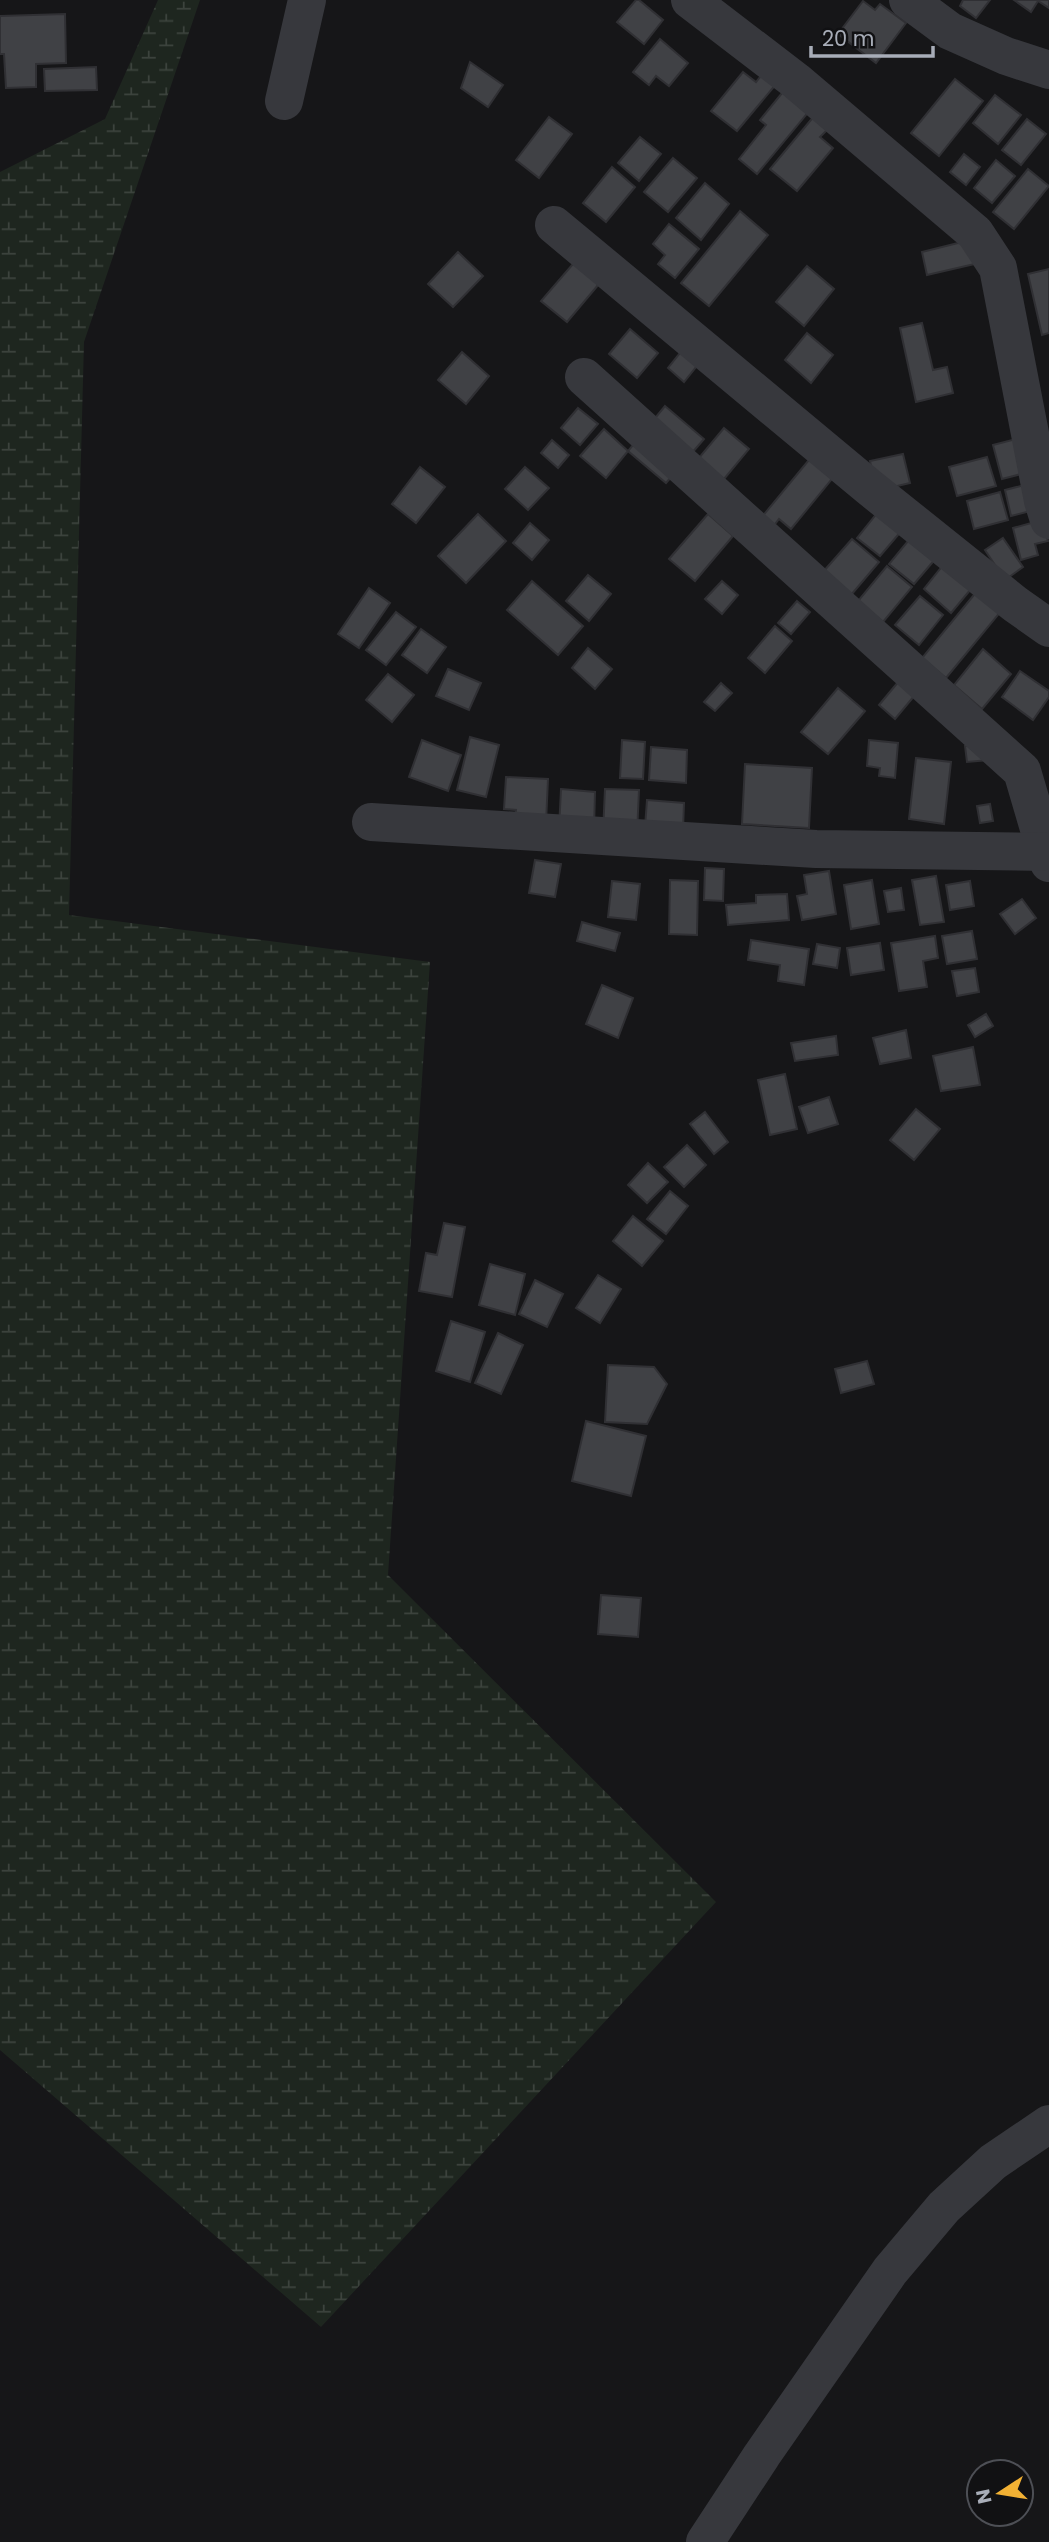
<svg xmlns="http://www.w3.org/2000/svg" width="1049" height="2542" viewBox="0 0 1049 2542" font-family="Poppins,sans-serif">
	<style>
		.wetland { fill: url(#wetland-marsh) }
		.building { fill: #404145; stroke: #303034; stroke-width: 2 }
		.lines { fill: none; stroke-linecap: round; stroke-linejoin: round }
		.minor { stroke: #37383d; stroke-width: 38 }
	</style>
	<defs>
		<pattern id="wetland-marsh" width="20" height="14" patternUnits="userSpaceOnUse" patternTransform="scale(1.75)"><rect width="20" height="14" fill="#1e261f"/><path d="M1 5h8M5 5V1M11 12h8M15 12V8" fill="none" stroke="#3c433d"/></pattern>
	</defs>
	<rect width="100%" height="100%" fill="#161618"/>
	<path class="wetland" d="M158 0H200L84 342 69 915 430 962 388 1575 716 1902 321 2327 0 2050V172L105 119Z"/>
	<g class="building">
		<path d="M636 0H639L663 20 644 44 617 22Z"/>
		<path d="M963 0H990L976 18 960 6Z"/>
		<path d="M1014 0H1049V8L1038 1 1031 12Z"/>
		<path d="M863 1 875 10 880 4 906 23 876 63 838 34Z"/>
		<path d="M65 14 66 63 36 64V87L6 88 4 54H0V16Z"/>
		<path d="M660 39 688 63 669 86 656 76 649 85 633 72Z"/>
		<path d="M470 62 503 85 488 107 461 88Z"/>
		<path d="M96 67 97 90 45 91 44 69Z"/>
		<path d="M743 72 756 82 764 72 777 83 737 131 711 111Z"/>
		<path d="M955 79 983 101 939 156 911 133Z"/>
		<path d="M791 82 816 103 757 174 739 159 766 125 760 120Z"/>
		<path d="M995 95 1021 115 998 144 973 123Z"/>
		<path d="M815 115 830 127 820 137 833 148 797 191 770 169Z"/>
		<path d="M549 117 572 134 539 178 516 160Z"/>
		<path d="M1027 119 1046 134 1021 165 1002 150Z"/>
		<path d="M640 137 661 154 639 181 618 163Z"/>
		<path d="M964 154 980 167 966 185 950 172Z"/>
		<path d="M673 158 697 178 668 212 644 192Z"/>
		<path d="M996 160 1015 176 992 203 974 188Z"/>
		<path d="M612 167 635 187 606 222 583 203Z"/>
		<path d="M1028 169 1049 186 1014 229 993 212Z"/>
		<path d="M705 183 729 204 701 240 676 218Z"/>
		<path d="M740 211 768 235 709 306 681 283Z"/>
		<path d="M669 224 699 249 675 278 658 264 665 255 653 244Z"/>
		<path d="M974 239 979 263 927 275 922 252Z"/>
		<path d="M458 252 483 276 453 307 428 284Z"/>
		<path d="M579 257 604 278 567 322 541 301Z"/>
		<path d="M807 266 834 289 804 326 776 302Z"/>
		<path d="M1049 269V333L1042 335 1028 274Z"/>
		<path d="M922 323 933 370 947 367 953 393 916 402 900 328Z"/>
		<path d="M630 329 658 353 637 378 609 354Z"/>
		<path d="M807 333 833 355 811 383 785 360Z"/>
		<path d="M688 343 704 357 684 382 668 368Z"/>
		<path d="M462 352 489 376 466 404 438 380Z"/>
		<path d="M665 406 704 439 666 483 628 451Z"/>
		<path d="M578 408 598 424 580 445 561 428Z"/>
		<path d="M724 428 749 449 724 479 698 459Z"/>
		<path d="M604 429 628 451 606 478 580 456Z"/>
		<path d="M1020 438 1029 472 1002 479 993 445Z"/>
		<path d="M552 440 569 455 558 468 541 453Z"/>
		<path d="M818 449 841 468 791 529 779 519 772 528 761 518Z"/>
		<path d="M903 454 910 483 876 491 870 461Z"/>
		<path d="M987 457 996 486 957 496 949 467Z"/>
		<path d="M420 467 445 487 416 523 392 504Z"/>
		<path d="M525 467 549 488 528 510 505 489Z"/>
		<path d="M1036 482 1042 508 1011 516 1005 490Z"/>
		<path d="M1000 492 1008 520 974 529 967 501Z"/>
		<path d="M886 502 909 522 880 556 857 538Z"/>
		<path d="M478 514 506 541 466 583 438 556Z"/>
		<path d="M708 514 733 536 695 581 669 559Z"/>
		<path d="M1042 520 1048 541 1035 544 1038 555 1021 560 1013 528Z"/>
		<path d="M530 523 549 540 532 560 513 543Z"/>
		<path d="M918 529 943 550 914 584 889 564Z"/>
		<path d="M1003 538 1023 567 1005 580 985 550Z"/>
		<path d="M852 539 879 562 851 595 823 572Z"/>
		<path d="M948 559 976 583 951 613 924 589Z"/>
		<path d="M887 566 912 587 883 622 858 601Z"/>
		<path d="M588 575 611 594 589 621 566 601Z"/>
		<path d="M532 581 583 626 558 655 507 610Z"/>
		<path d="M722 581 738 595 722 614 705 599Z"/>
		<path d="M369 588 390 603 359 648 338 634Z"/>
		<path d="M978 590 1002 610 946 678 922 658Z"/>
		<path d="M920 596 943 615 919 645 895 625Z"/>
		<path d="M797 601 810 612 791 634 778 623Z"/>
		<path d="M396 612 416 627 386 665 366 650Z"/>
		<path d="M775 626 792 641 765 673 748 658Z"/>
		<path d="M421 629 446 647 427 673 402 655Z"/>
		<path d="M588 648 612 669 595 689 572 668Z"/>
		<path d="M983 649 1011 674 982 709 954 685Z"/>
		<path d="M448 669 481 683 469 710 436 696Z"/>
		<path d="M1020 671 1049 691V697L1033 720 1002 697Z"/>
		<path d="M388 674 414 695 392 722 366 700Z"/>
		<path d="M904 675 920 689 895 719 879 705Z"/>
		<path d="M721 683 732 693 715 711 704 702Z"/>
		<path d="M838 688 865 711 828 754 801 732Z"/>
		<path d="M470 737 499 745 486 797 457 790Z"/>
		<path d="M422 740 461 755 448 791 409 777Z"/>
		<path d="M622 740 645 742 643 779 620 778Z"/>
		<path d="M869 740 898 743 895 778 879 776 880 768 867 766Z"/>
		<path d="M987 744 989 760 967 762 965 746Z"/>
		<path d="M651 747 687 750 686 783 649 780Z"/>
		<path d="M916 758 951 762 944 824 909 819Z"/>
		<path d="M745 764 812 768 809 828 742 824Z"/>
		<path d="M506 777 548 779 546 823 515 821 516 810 504 809Z"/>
		<path d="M561 789 595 792 594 830 559 829Z"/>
		<path d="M605 789 639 790 637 834 603 832Z"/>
		<path d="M647 800 684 803 683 830 645 827Z"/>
		<path d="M990 804 993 821 980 823 977 806Z"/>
		<path d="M535 860 561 864 555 897 529 893Z"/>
		<path d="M705 868 724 869 723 901 704 900Z"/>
		<path d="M829 871 836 914 802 920 797 896 807 894 804 875Z"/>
		<path d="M936 876 944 922 920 925 912 880Z"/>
		<path d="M670 880 698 881 697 935 669 934Z"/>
		<path d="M872 880 879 924 851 929 844 885Z"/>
		<path d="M612 881 640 884 636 920 608 917Z"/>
		<path d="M970 881 974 906 950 910 946 885Z"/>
		<path d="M901 888 904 910 888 912 884 891Z"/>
		<path d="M787 894 789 920 728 925 726 905 756 903V895Z"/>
		<path d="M1022 899 1036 918 1015 934 1000 914Z"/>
		<path d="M582 922 620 933 615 951 577 941Z"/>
		<path d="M972 931 977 959 947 964 942 936Z"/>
		<path d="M935 936 938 958 923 961 927 987 899 991 891 943Z"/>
		<path d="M751 940 809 949 804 985 778 981 780 965 748 960Z"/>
		<path d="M880 943 884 970 851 975 847 948Z"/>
		<path d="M817 944 840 948 837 968 813 964Z"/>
		<path d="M975 968 979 992 957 996 952 971Z"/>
		<path d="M602 985 633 998 618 1038 586 1024Z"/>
		<path d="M986 1014 993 1026 975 1037 968 1025Z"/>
		<path d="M906 1030 911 1058 880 1064 873 1038Z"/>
		<path d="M836 1036 838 1055 795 1061 791 1043Z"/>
		<path d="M973 1047 980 1085 941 1091 933 1056Z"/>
		<path d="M785 1074 797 1129 770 1135 758 1080Z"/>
		<path d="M829 1097 838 1124 808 1133 799 1107Z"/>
		<path d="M916 1109 940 1129 914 1160 890 1140Z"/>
		<path d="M705 1112 728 1142 714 1154 690 1124Z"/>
		<path d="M687 1145 706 1165 684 1187 664 1167Z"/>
		<path d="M648 1163 668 1182 647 1203 628 1185Z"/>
		<path d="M670 1191 688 1206 666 1234 647 1219Z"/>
		<path d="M633 1216 663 1241 642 1266 613 1241Z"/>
		<path d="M444 1223 465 1227 452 1297 419 1291 426 1253 437 1255Z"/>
		<path d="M490 1264 525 1274 515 1315 479 1305Z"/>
		<path d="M598 1275 621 1289 600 1323 576 1308Z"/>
		<path d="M535 1280 563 1294 547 1327 519 1314Z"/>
		<path d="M451 1321 485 1332 470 1382 436 1371Z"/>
		<path d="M498 1333 523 1345 501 1394 475 1383Z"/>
		<path d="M867 1361 874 1384 841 1393 835 1369Z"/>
		<path d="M608 1365 654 1367 667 1384 647 1424 605 1422Z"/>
		<path d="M586 1421 646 1436 631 1496 572 1481Z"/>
		<path d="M601 1595 641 1598 638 1637 598 1634Z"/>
	</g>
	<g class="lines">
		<g class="minor">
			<path d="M690 0 796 81 975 233 998 268 1043 501 1049 520"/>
			<path d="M908 0 950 31 1006 56 1049 70"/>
			<path d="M284 101 307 0"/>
			<path d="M554 225 869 487 1015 604 1049 628"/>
			<path d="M584 377 1022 771 1049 863"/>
			<path d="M371 822 816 849 1049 852"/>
			<path d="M705 2542 762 2455 890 2271 944 2207 993 2162 1049 2124"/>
		</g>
	</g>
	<g transform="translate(1000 2493) rotate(258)"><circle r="33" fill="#111113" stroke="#4d4f55" stroke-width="2"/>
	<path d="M0-5L12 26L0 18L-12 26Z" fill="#f2b134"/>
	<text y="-10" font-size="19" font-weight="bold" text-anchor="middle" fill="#a8adb8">N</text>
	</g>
	<path d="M811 46v10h122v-10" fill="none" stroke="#a8adb8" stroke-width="3.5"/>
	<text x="822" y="46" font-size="21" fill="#a8adb8" stroke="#111113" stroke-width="5" paint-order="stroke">20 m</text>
</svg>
